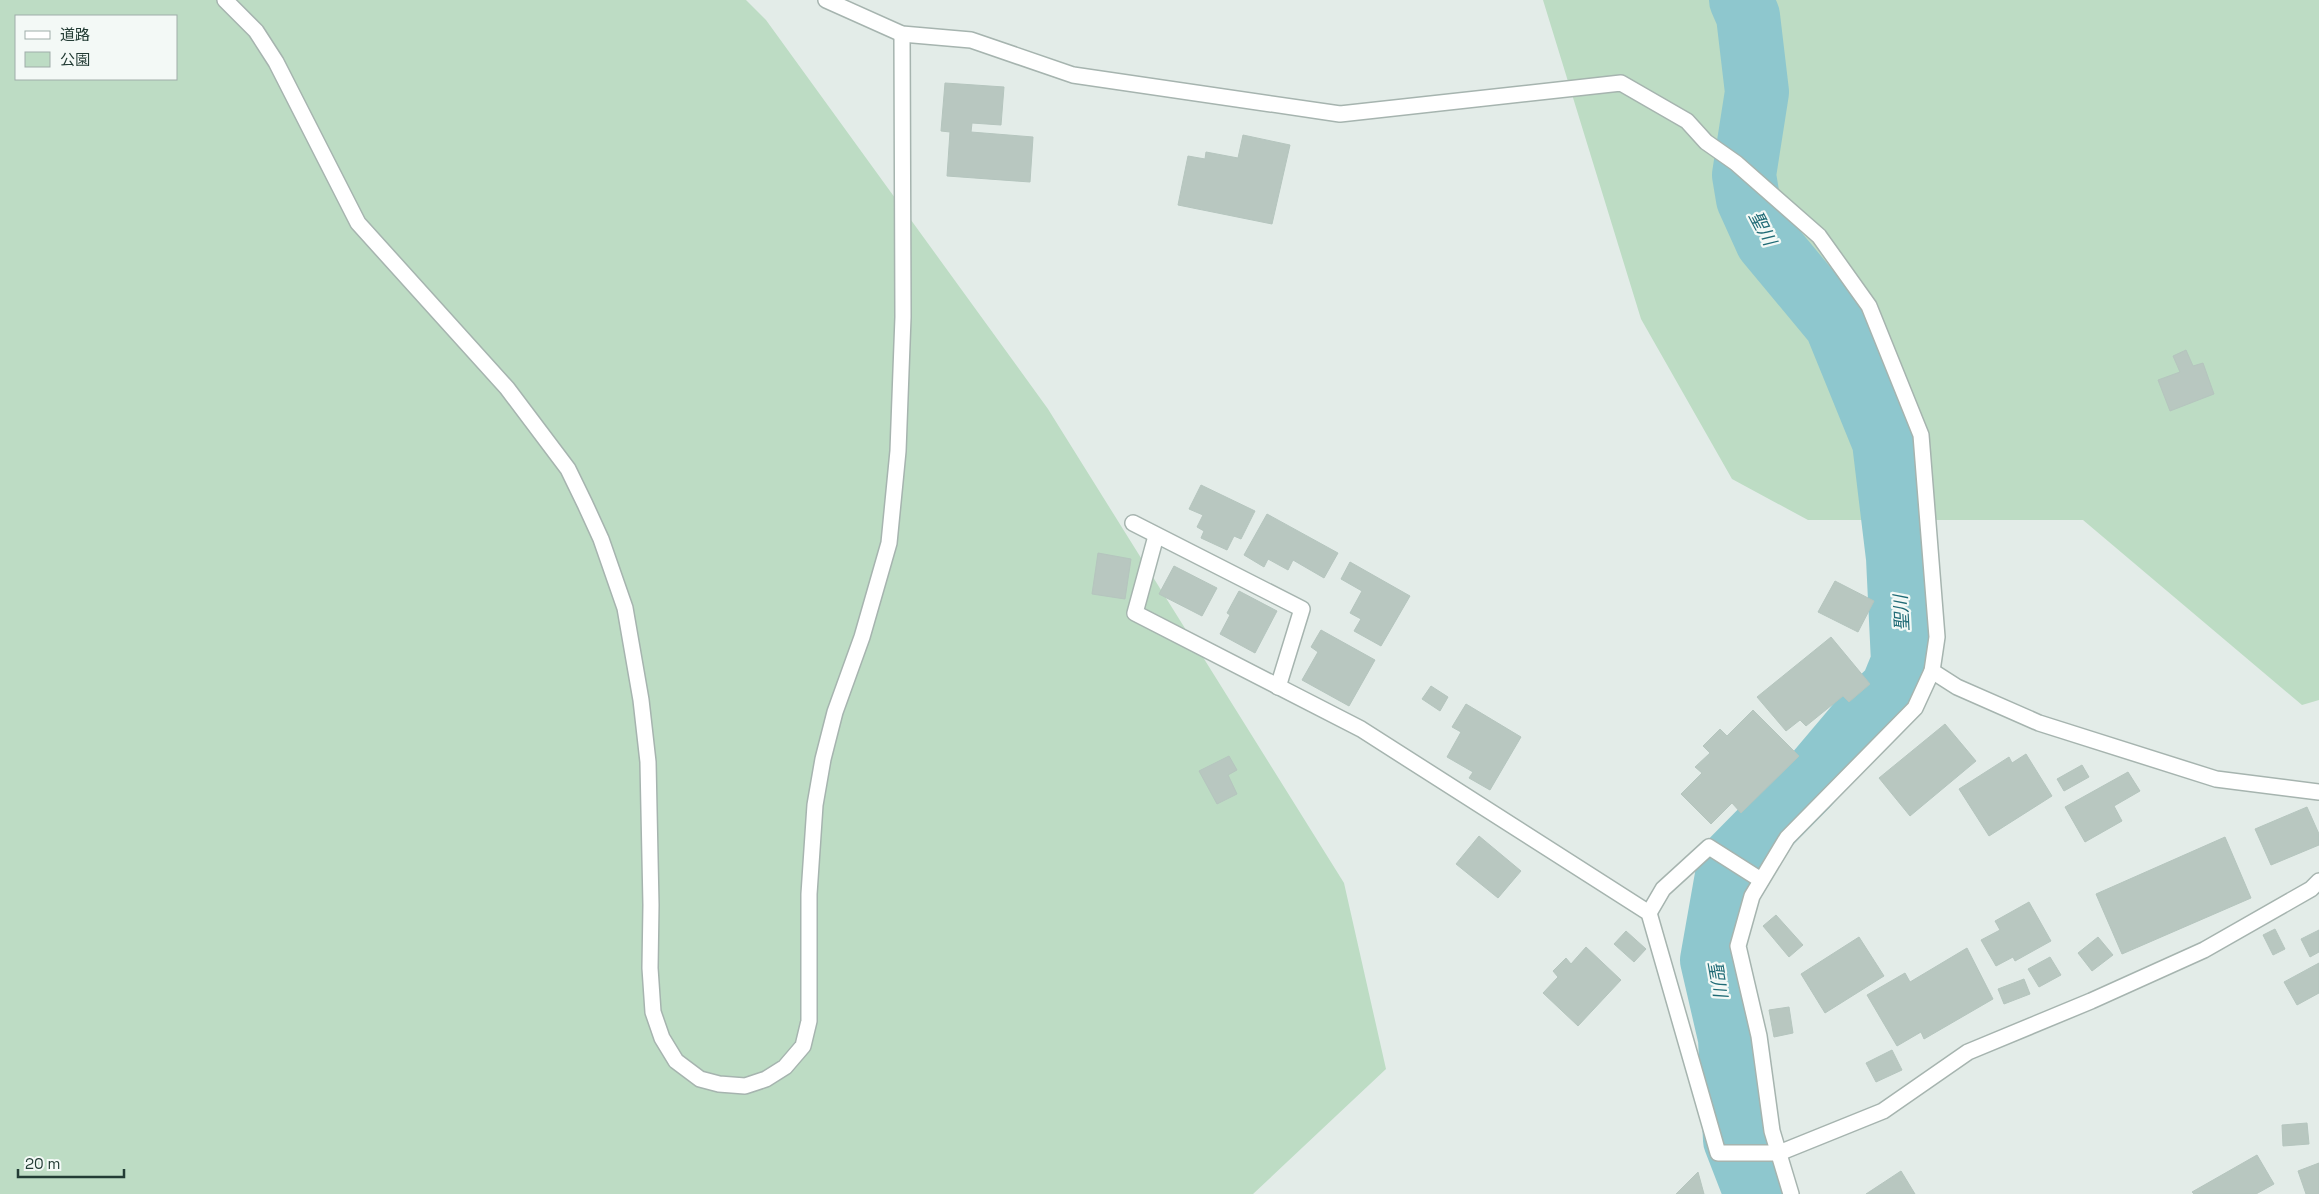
<svg xmlns="http://www.w3.org/2000/svg" width="2319" height="1194" viewBox="0 0 2319 1194" font-family="'Space Grotesk','Noto Sans JP',sans-serif">
	<style>
		.green { fill: #bddcc4; fill-rule: evenodd }
		.lines { fill: none; stroke-linecap: round; stroke-linejoin: round }
		.river { stroke: #8ec7ce; stroke-width: 64 }
		.building { fill: #b8c7c0; stroke: #b5c5be }
		.minor-casing { stroke: #a6b4af; stroke-width: 18 }
		.minor { stroke: #fff; stroke-width: 15 }
		.labels { text-anchor: middle; dominant-baseline: central; stroke-width: 4.5; stroke-linejoin: round; paint-order: stroke }
		.water-label { font-size: 18px; font-style: italic; fill: #206b76; stroke: #f3f9f6 }
	</style>
	<rect width="100%" height="100%" fill="#e3ece8"/>
	<g class="green">
		<path d="M0 0H746L766 20 1048 409 1344 883 1386 1069 1253 1194H0ZM16 16H176V79H16Z"/>
		<path d="M1543 0H2319V700L2302 705 2083 520H1808L1732 479 1641 319Z"/>
	</g>
	<g class="lines">
		<path class="river" d="M1741 0 1748 16 1757 92 1744 175 1748 199 1767 241 1836 324 1884 442 1898 558 1903 662 1892 689 1872 708 1806 786 1729 864 1712 960 1730 1038 1735 1140 1756 1194"/>
	</g>
	<g class="building">
		<path d="M945 83 1004 87 1001 125 972 123 971 132 1033 137 1030 182 947 176 950 132 941 131Z"/>
		<path d="M1243 135 1290 145 1272 224 1178 205 1188 156 1205 159 1206 152 1238 158Z"/>
		<path d="M2186 350 2193 366 2203 363 2214 394 2170 411 2158 380 2180 372 2173 356Z"/>
		<path d="M1201 485 1255 511 1241 539 1234 536 1227 550 1201 538 1204 531 1197 527 1203 515 1189 509Z"/>
		<path d="M1267 514 1338 553 1324 578 1293 560 1288 570 1268 559 1264 567 1244 555Z"/>
		<path d="M1098 553 1131 559 1125 599 1092 594Z"/>
		<path d="M1350 562 1410 596 1381 646 1354 631 1361 619 1350 613 1362 591 1341 579Z"/>
		<path d="M1174 566 1217 588 1202 616 1159 594Z"/>
		<path d="M1835 581 1874 601 1858 632 1818 612Z"/>
		<path d="M1239 591 1277 611 1255 653 1220 634 1230 615 1227 613Z"/>
		<path d="M1321 630 1375 660 1349 706 1302 680 1318 652 1311 647Z"/>
		<path d="M1831 637 1870 684 1849 702 1843 696 1806 726 1800 720 1786 731 1757 697Z"/>
		<path d="M1431 686 1448 697 1440 711 1422 699Z"/>
		<path d="M1466 704 1521 737 1490 790 1469 778 1473 772 1447 757 1461 732 1452 727Z"/>
		<path d="M1753 710 1799 756 1741 813 1732 803 1711 824 1681 794 1702 773 1695 767 1710 753 1703 746 1720 729 1727 736Z"/>
		<path d="M1945 724 1976 761 1910 816 1879 778Z"/>
		<path d="M2026 754 2052 796 1989 836 1959 789 2009 757 2012 763Z"/>
		<path d="M1229 756 1237 770 1228 775 1237 794 1217 804 1199 771Z"/>
		<path d="M2082 765 2089 777 2064 791 2057 779Z"/>
		<path d="M2128 772 2140 791 2114 806 2122 821 2085 842 2065 807Z"/>
		<path d="M2307 807 2319 834V845L2271 865 2255 829Z"/>
		<path d="M1479 836 1521 871 1498 898 1456 864Z"/>
		<path d="M2225 837 2251 898 2122 954 2096 894Z"/>
		<path d="M2029 902 2051 941 2015 961 2013 957 1996 966 1981 940 2000 930 1995 921Z"/>
		<path d="M1776 915 1803 945 1789 957 1763 926Z"/>
		<path d="M2275 929 2285 949 2273 955 2263 935Z"/>
		<path d="M2319 930V952L2310 957 2301 939Z"/>
		<path d="M1626 931 1646 949 1634 962 1614 944Z"/>
		<path d="M1859 937 1884 976 1825 1013 1801 974Z"/>
		<path d="M2098 937 2113 955 2092 971 2078 953Z"/>
		<path d="M1586 947 1621 980 1578 1026 1543 993 1558 977 1553 971 1566 958 1571 964Z"/>
		<path d="M1967 948 1993 999 1924 1039 1921 1032 1897 1046 1867 995 1905 973 1910 982Z"/>
		<path d="M2050 957 2061 975 2039 987 2028 969Z"/>
		<path d="M2319 963V993L2297 1005 2284 982Z"/>
		<path d="M2024 979 2030 994 2004 1004 1998 989Z"/>
		<path d="M1789 1007 1793 1033 1774 1037 1769 1010Z"/>
		<path d="M1892 1050 1902 1070 1876 1082 1866 1063Z"/>
		<path d="M2307 1123 2309 1144 2283 1146 2282 1125Z"/>
		<path d="M2257 1155 2274 1184 2256 1194H2194L2192 1192Z"/>
		<path d="M2319 1163V1194H2306L2298 1171Z"/>
		<path d="M1901 1171 1915 1194H1866Z"/>
		<path d="M1698 1172 1704 1194H1676Z"/>
	</g>
	<g class="lines">
		<defs>
			<g id="minor">
				<path d="M225 0 256 31 276 62 358 223 507 388 568 469 585 504 601 539 625 608 641 700 648 762 651 905 650 968 653 1012 662 1038 676 1061 700 1079 719 1084 745 1086 766 1079 785 1067 803 1046 809 1021V894L815 805 823 759 835 712 862 637 889 543 898 451 903 317 902 34"/>
				<path d="M826 0 902 34 971 40 1073 75 1340 114 1621 83 1687 121 1706 142 1736 163 1819 236 1869 306 1921 435 1937 637 1932 671 1915 708 1787 838 1752 896 1738 946 1759 1036 1772 1131 1791 1194"/>
				<path d="M1133 523 1302 609 1278 687"/>
				<path d="M1156 536 1135 613 1361 729 1649 913 1718 1153H1779L1883 1111 1968 1052 2091 1001 2204 950 2311 889 2319 881"/>
				<path d="M1932 671 1957 687 2039 723 2216 779 2319 792"/>
				<path d="M1649 913 1663 889 1709 847 1761 880"/>
			</g>
		</defs>
		<use href="#minor" class="minor-casing"/>
		<use href="#minor" class="minor"/>
	</g>
	<g class="labels">
		<g class="water-label">
			<text transform="translate(1763 228) rotate(62)">聖川</text>
			<text transform="translate(1901 613) rotate(-93)">聖川</text>
			<text transform="translate(1718 979) rotate(80)">聖川</text>
		</g>
	</g>
	<rect x="15" y="15" width="162" height="65" fill="#f3f9f6" stroke="#a0ada9"/>
	<rect x="25" y="31" width="25" height="8" fill="#ffffff" stroke="#a0ada9"/>
	<text x="60" y="40" font-size="15" fill="#233c35">道路</text>
	<rect x="25" y="52" width="25" height="15" fill="#bddcc4" stroke="#a0ada9"/>
	<text x="60" y="65" font-size="15" fill="#233c35">公園</text>
	<path d="M18 1169v8h106v-8" fill="none" stroke="#233c35" stroke-width="2.5"/>
	<text x="25" y="1169" font-size="15" fill="#233c35" stroke="#f3f9f6" stroke-width="4" paint-order="stroke">20 m</text>
</svg>
